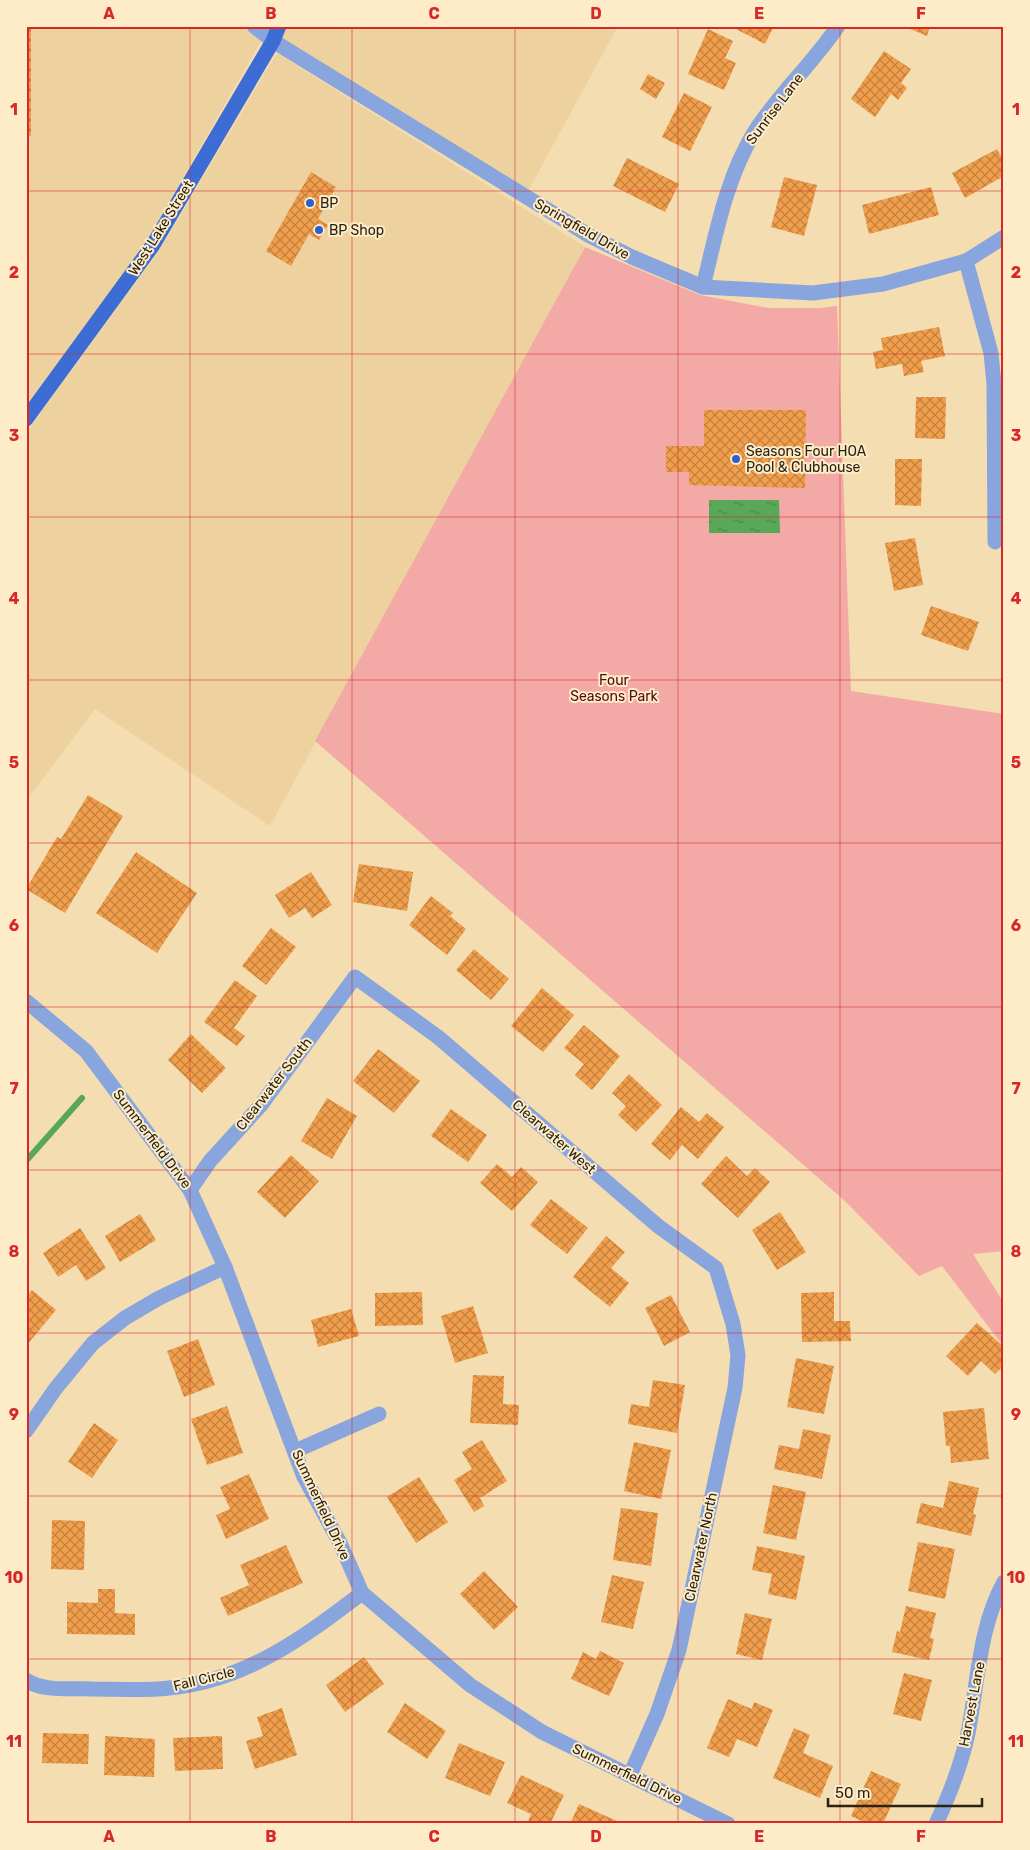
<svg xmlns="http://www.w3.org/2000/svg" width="1030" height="1850" viewBox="0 0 1030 1850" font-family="Rubik,sans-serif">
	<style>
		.built { fill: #edd29f }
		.green { fill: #f3aaa6 }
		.water { fill: url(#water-ripples) }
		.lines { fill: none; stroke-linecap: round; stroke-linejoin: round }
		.stream { stroke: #59a758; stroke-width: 6 }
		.building { fill: url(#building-cross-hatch) }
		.minor { stroke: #88a5dd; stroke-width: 15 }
		.tertiary { stroke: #88a5dd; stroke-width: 15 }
		.primary { stroke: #3d6dd4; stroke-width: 15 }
		.grid { fill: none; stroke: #d62828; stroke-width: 1; stroke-opacity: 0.55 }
		.poi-dot { fill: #2d5ecc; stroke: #feebc8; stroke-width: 2 }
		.labels { text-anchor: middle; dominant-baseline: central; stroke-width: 4; stroke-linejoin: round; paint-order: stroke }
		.street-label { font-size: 14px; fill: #2b2312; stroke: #feebc8 }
		.poi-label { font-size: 14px; fill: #2b2312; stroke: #feebc8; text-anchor: start }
		.park-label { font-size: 14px; fill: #510b10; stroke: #feebc8 }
		.neatline { fill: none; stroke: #d62828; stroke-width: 2 }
		.grid-label { font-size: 16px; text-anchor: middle; font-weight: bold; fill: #d62828 }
	</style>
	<defs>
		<pattern id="water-ripples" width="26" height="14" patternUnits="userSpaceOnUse" patternTransform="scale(1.25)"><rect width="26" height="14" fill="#59a758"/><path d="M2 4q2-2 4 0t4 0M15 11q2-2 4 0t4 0" fill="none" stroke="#4a8847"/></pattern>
		<pattern id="building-cross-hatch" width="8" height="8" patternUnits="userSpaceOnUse" patternTransform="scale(1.25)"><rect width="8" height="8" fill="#f19f4c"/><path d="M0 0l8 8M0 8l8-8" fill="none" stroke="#c3813e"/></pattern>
	</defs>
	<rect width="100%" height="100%" fill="#f4ddb1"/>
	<g class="built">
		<path d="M26 26H242L261 41 145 244 26 405Z"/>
		<path d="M287 26H618L528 191 282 38Z"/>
		<path d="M277 53 585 247 270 826 95 709 26 801V433L159 251Z"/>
	</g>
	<path class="green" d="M585 247 700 295 768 308H820L837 306 851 691 1004 714V1251L973 1254 1004 1303V1347L942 1266 919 1276 845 1201 315 741Z"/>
	<path class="water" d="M709 500H779L780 533H709Z"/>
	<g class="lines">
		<path class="stream" d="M26 1161 82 1098"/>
	</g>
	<g class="building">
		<rect x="26" y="26" width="5" height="110"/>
		<path d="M730 26H774L765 44Z"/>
		<path d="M903 26H930L927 36Z"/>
		<path d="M708 29 733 41 725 58 736 63 724 90 688 74Z"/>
		<path d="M884 51 911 69 901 83 907 88 898 100 891 94 875 117 851 99Z"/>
		<path d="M648 74 665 83 656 99 640 89Z"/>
		<path d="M684 93 712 107 690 151 662 137Z"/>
		<path d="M997 149 1004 161V176L965 198 952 173Z"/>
		<path d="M627 158 679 184 665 212 613 186Z"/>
		<path d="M311 172 336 187 318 219 328 225 319 240 309 234 291 266 266 251Z"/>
		<path d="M784 177 817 185 804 236 771 227Z"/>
		<path d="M931 187 939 215 869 234 862 205Z"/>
		<path d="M939 327 945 356 921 361 924 372 904 376 902 364 876 369 873 352 883 350 881 338Z"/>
		<path d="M916 397H946L945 439 915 438Z"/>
		<path d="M704 410H806L805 488 689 485V472H666V446H704Z"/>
		<path d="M895 459H922L921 506 895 505Z"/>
		<path d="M915 538 923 585 894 591 885 543Z"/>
		<path d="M931 606 979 622 968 651 921 635Z"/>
		<path d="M88 795 123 816 65 913 26 889 57 837 61 839Z"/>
		<path d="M136 852 197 893 157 953 96 913Z"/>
		<path d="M359 864 413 872 407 911 353 902Z"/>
		<path d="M311 872 332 905 312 918 305 908 289 918 275 895Z"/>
		<path d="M431 896 453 913 450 916 466 929 447 955 409 925Z"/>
		<path d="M271 928 296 947 266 985 242 966Z"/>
		<path d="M474 949 509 979 491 1000 456 970Z"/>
		<path d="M235 980 257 996 234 1028 245 1036 237 1046 204 1022Z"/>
		<path d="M542 988 574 1015 543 1052 511 1026Z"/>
		<path d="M584 1025 620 1056 592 1090 575 1075 584 1064 564 1048Z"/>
		<path d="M191 1034 226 1068 202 1093 168 1060Z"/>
		<path d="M378 1049 420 1081 394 1113 353 1081Z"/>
		<path d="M629 1074 662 1105 636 1132 618 1115 626 1106 612 1093Z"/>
		<path d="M327 1098 357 1116 332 1159 301 1141Z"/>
		<path d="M681 1107 699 1122 707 1113 724 1127 698 1159 682 1145 670 1160 651 1144Z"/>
		<path d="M451 1109 487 1135 468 1162 431 1136Z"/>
		<path d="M291 1155 319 1181 285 1218 257 1192Z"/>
		<path d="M726 1156 747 1176 755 1168 770 1182 738 1218 701 1184Z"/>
		<path d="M497 1164 512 1177 521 1167 538 1182 512 1211 480 1183Z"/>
		<path d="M551 1199 588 1228 567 1254 530 1225Z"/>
		<path d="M780 1212 806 1252 777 1270 752 1230Z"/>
		<path d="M140 1214 156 1240 120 1262 105 1236Z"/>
		<path d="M80 1228 106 1268 86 1281 76 1265 58 1277 43 1253Z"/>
		<path d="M606 1236 625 1252 611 1268 629 1283 610 1307 573 1277Z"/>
		<path d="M32 1290 56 1310 26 1346V1297Z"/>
		<path d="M422 1292 423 1325 375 1326V1293Z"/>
		<path d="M834 1292V1321H850L851 1341 802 1342 801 1293Z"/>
		<path d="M671 1295 690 1332 664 1346 645 1308Z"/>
		<path d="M473 1306 488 1353 455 1363 441 1316Z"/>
		<path d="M351 1309 359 1336 318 1347 311 1320Z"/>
		<path d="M977 1323 1004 1347V1365L995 1374 981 1361 968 1376 946 1356Z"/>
		<path d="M198 1339 215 1385 184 1397 167 1351Z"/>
		<path d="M796 1358 834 1366 824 1414 787 1407Z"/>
		<path d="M473 1375 504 1376 503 1404 519 1405 518 1425 470 1423Z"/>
		<path d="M653 1380 685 1385 677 1433 628 1424 631 1404 649 1407Z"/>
		<path d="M227 1406 243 1453 207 1465 191 1419Z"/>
		<path d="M984 1408 989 1459 951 1463 950 1446H946L943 1412Z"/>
		<path d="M94 1423 118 1440 92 1478 68 1462Z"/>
		<path d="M803 1429 831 1435 822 1479 774 1469 779 1445 799 1449Z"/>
		<path d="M482 1440 507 1481 480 1498 484 1506 474 1512 454 1480 472 1469 462 1452Z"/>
		<path d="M634 1442 671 1450 661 1499 624 1491Z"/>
		<path d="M249 1474 269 1519 226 1539 216 1515 230 1509 220 1487Z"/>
		<path d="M419 1477 448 1522 416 1543 387 1497Z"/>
		<path d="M949 1481 979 1488 973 1514 976 1515 971 1536 916 1523 921 1503 943 1508Z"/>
		<path d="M773 1485 806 1492 796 1540 763 1533Z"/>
		<path d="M621 1508 658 1513 651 1566 613 1560Z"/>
		<path d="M52 1520 85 1521 84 1570 51 1569Z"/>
		<path d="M918 1542 955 1549 945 1599 908 1591Z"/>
		<path d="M286 1545 303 1583 228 1616 220 1598 249 1585 240 1565Z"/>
		<path d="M757 1546 805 1556 796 1600 768 1594 772 1574 752 1570Z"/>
		<path d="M484 1571 518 1607 494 1630 460 1594Z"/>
		<path d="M612 1575 644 1582 633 1629 601 1622Z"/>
		<path d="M98 1589H115V1613L135 1614V1635L67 1634V1602L98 1603Z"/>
		<path d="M906 1606 936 1613 930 1638 934 1639 929 1660 892 1652 897 1631 900 1632Z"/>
		<path d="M745 1613 772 1619 762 1660 736 1654Z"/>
		<path d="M600 1651 624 1663 609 1696 571 1679 583 1652 596 1659Z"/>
		<path d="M364 1657 384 1684 345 1712 326 1685Z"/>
		<path d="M904 1673 932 1680 921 1721 893 1714Z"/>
		<path d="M728 1699 752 1709 754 1702 773 1710 757 1747 737 1739 729 1757 707 1748Z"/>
		<path d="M405 1703 446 1731 427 1759 387 1732Z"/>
		<path d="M282 1708 297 1755 255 1769 246 1741 263 1736 257 1717Z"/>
		<path d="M794 1728 810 1735 803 1753 833 1766 820 1798 773 1778Z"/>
		<path d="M43 1733 89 1734 88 1764 42 1763Z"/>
		<path d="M105 1736 155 1739 154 1777 104 1775Z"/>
		<path d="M222 1736 223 1769 175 1771 173 1738Z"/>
		<path d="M459 1743 505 1762 490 1796 445 1778Z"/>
		<path d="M871 1771 901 1784 883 1824H868L851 1816Z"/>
		<path d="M521 1775 564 1795 550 1824H527L531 1814 507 1803Z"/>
		<path d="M579 1804 617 1821 616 1824H570Z"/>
	</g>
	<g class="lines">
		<g class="minor">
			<path d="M273 41 590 236 632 257 703 287 813 293 883 284 966 261 1004 237"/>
			<path d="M966 261 991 353 994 384 995 542"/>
			<path d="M703 287C716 234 726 178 755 131 779 94 813 63 838 26"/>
			<path d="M26 1001 86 1051 190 1190 225 1267 304 1477 340 1543 362 1593 470 1685 542 1732 728 1824"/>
			<path d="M190 1190 210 1161 261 1105 355 977 438 1037 658 1226 716 1268 733 1324 738 1355 735 1388 679 1650 657 1714 630 1775"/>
			<path d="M26 1431 56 1388 93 1343 125 1318 159 1298 225 1267"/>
			<path d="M295 1451 379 1414"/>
			<path d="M26 1680C43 1692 72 1688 93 1689 118 1689 144 1691 169 1688 245 1681 303 1638 362 1593"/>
			<path d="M936 1824C949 1796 960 1768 967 1738 978 1686 978 1629 1004 1582"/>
		</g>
		<path class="tertiary" d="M254 26 273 41"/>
		<path class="primary" d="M26 419 153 245 273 41 279 26"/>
	</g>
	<path class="grid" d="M190 26V1824M352 26V1824M515 26V1824M678 26V1824M840 26V1824M26 191H1004M26 354H1004M26 517H1004M26 680H1004M26 843H1004M26 1007H1004M26 1170H1004M26 1333H1004M26 1496H1004M26 1659H1004"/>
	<g class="poi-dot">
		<circle cx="310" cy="203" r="5"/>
		<circle cx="319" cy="230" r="5"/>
		<circle cx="736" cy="459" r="5"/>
	</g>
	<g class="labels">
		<g class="street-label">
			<text transform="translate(775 109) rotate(-53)">Sunrise Lane</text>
			<text transform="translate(161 228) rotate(-58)">West Lake Street</text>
			<text transform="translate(582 229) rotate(30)">Springfield Drive</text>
			<text transform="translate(274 1084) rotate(-52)">Clearwater South</text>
			<text transform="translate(554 1137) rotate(41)">Clearwater West</text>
			<text transform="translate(152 1139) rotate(53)">Summerfield Drive</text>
			<text transform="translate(321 1505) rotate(65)">Summerfield Drive</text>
			<text transform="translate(701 1547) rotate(-78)">Clearwater North</text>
			<text transform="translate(204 1679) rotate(-14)">Fall Circle</text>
			<text transform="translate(972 1704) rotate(-79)">Harvest Lane</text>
			<text transform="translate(627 1774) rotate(26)">Summerfield Drive</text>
		</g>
		<g class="poi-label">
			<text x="320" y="203">BP</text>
			<text x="329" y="230">BP Shop</text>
			<text x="746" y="451">Seasons Four HOA<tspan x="746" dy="16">Pool &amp; Clubhouse</tspan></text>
		</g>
		<g class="park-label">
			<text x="614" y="680">Four<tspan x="614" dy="16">Seasons Park</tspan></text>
		</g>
	</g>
	<rect width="1030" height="1850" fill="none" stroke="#feebc8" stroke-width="55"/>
	<path d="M828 1798v8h154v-8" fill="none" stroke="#2b2312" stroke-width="2.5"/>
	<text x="835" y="1798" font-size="15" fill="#2b2312" stroke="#feebc8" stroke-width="4" paint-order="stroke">50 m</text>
	<rect x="28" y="28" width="974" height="1794" class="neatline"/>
	<g class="grid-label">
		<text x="109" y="19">A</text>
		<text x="271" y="19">B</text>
		<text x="434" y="19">C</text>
		<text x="596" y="19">D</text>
		<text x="759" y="19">E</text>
		<text x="921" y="19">F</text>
		<text x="14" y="115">1</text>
		<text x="1016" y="115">1</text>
		<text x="14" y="278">2</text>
		<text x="1016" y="278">2</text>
		<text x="14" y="441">3</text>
		<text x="1016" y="441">3</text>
		<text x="14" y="604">4</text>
		<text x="1016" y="604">4</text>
		<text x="14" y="768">5</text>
		<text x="1016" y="768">5</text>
		<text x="14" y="931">6</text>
		<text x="1016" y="931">6</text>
		<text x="14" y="1094">7</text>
		<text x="1016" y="1094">7</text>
		<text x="14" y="1257">8</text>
		<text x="1016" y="1257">8</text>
		<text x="14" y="1420">9</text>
		<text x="1016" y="1420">9</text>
		<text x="14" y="1583">10</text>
		<text x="1016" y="1583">10</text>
		<text x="14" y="1747">11</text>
		<text x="1016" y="1747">11</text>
		<text x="109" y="1842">A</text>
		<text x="271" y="1842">B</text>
		<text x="434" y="1842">C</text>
		<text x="596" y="1842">D</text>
		<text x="759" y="1842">E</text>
		<text x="921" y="1842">F</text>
	</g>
</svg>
